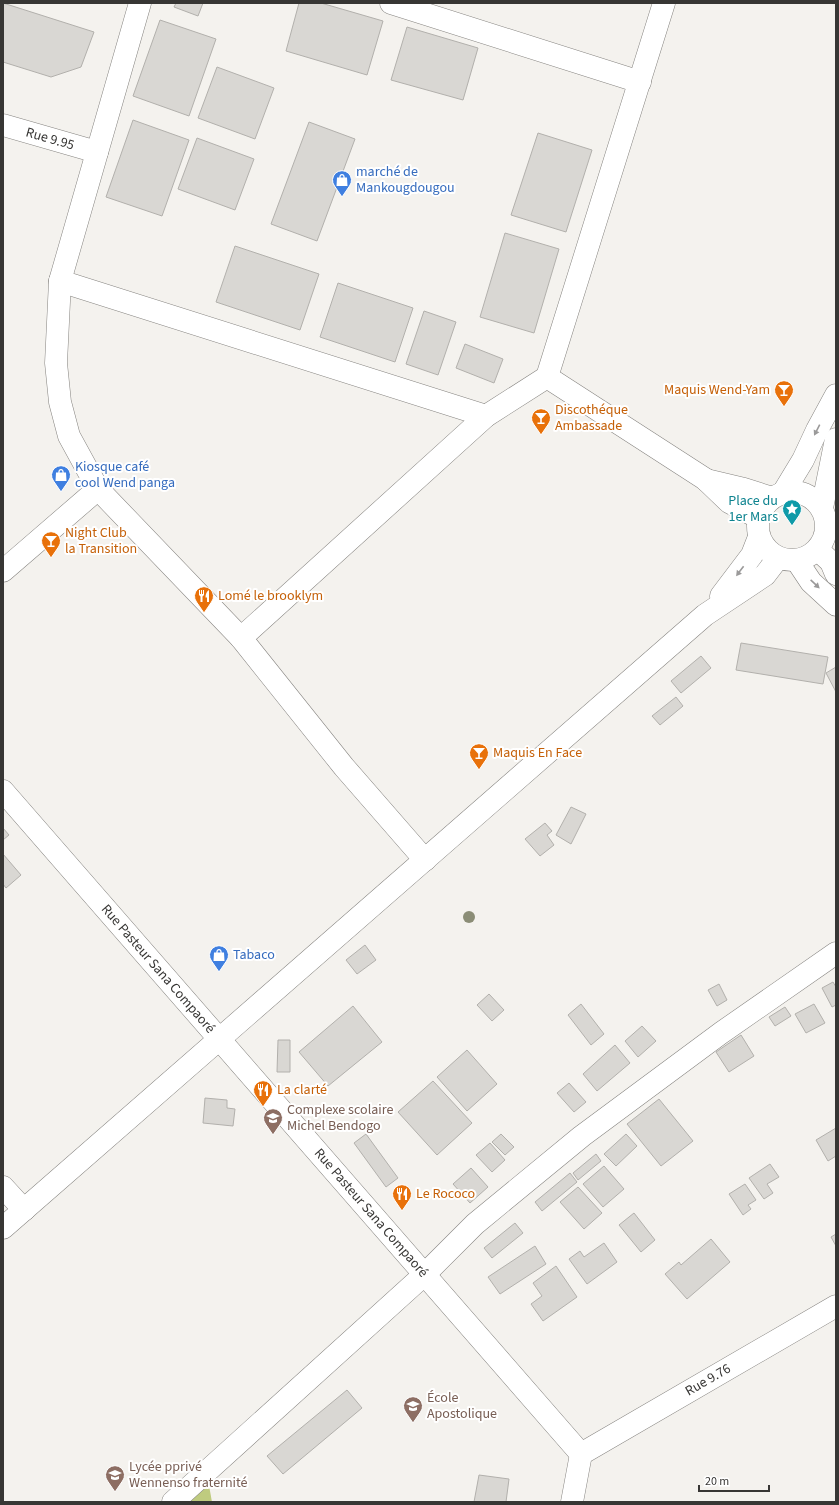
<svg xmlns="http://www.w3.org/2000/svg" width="839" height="1505" viewBox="0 0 839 1505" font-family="'Source Sans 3',sans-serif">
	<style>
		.green { fill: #bfcb7f }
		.building { fill: #d9d7d3; stroke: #b2b0ac }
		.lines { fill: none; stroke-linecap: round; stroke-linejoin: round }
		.street-casing { stroke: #868480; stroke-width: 23 }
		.street { stroke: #fff; stroke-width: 22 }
		.tree { fill: #8b8d76 }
		.oneway { fill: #9b9a9a }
		.labels { text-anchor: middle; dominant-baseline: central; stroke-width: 4; stroke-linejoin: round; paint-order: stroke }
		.street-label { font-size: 14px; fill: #373634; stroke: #fff }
		.shop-label { font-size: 14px; fill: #366cbe; stroke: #fff; text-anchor: start }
		.food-label { font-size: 14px; fill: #c56008; stroke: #fff; text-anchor: start }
		.culture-label { font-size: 14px; fill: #0d838f; stroke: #fff; text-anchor: end }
		.education-label { font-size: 14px; fill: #785e54; stroke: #fff; text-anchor: start }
	</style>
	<rect width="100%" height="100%" fill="#f4f2ee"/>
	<path class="green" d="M208 1480 212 1502H183Z"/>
	<g class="building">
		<path d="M3 3 94 32 81 67 51 77 3 62Z"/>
		<path d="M176 3H203L198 16 174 7Z"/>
		<path d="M299 3H321L383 21 367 75 286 51Z"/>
		<path d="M160 20 216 39 189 116 133 96Z"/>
		<path d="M407 27 478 48 463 100 391 80Z"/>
		<path d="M217 67 274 88 255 139 198 118Z"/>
		<path d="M133 120 189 140 162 216 106 197Z"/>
		<path d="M309 122 355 139 317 241 271 224Z"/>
		<path d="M538 133 592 150 566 232 511 215Z"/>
		<path d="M197 138 254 159 235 210 178 189Z"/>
		<path d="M505 233 559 249 534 333 480 317Z"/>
		<path d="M235 246 319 274 300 330 216 302Z"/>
		<path d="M338 283 413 308 395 362 320 337Z"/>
		<path d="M424 311 456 322 438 375 406 364Z"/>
		<path d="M465 344 503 359 494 383 456 368Z"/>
		<path d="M741 643 828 657 823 684 736 670Z"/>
		<path d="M701 656 711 668 681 693 671 681Z"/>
		<path d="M836 667V692L826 673Z"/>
		<path d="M676 697 683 706 660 725 652 716Z"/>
		<path d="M571 807 586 814 571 844 556 835Z"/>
		<path d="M545 823 552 831 547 835 554 845 540 856 525 839Z"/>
		<path d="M3 828 9 835 3 840Z"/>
		<path d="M3 854 21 875 6 888 3 884Z"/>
		<path d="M365 945 376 960 357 974 346 960Z"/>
		<path d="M833 982 836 987V1005L832 1007 822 988Z"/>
		<path d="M719 984 727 1000 717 1006 708 990Z"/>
		<path d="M489 994 504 1010 492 1021 477 1005Z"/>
		<path d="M581 1004 604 1034 591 1045 568 1015Z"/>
		<path d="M814 1004 825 1023 806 1033 795 1014Z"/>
		<path d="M353 1006 382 1042 328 1086 299 1052Z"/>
		<path d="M785 1007 791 1016 775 1026 769 1017Z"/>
		<path d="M642 1026 656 1041 638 1057 625 1041Z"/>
		<path d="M741 1035 754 1056 729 1072 716 1052Z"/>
		<path d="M278 1040H290V1072H277Z"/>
		<path d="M615 1045 630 1063 597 1091 583 1074Z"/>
		<path d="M467 1050 497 1084 467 1111 437 1077Z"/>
		<path d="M433 1081 472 1123 437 1155 398 1112Z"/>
		<path d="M569 1083 586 1102 574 1112 557 1093Z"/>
		<path d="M205 1098 227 1100V1108L235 1109 233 1126 203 1123Z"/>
		<path d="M659 1099 693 1141 661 1166 627 1124Z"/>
		<path d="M836 1128V1156L828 1161 816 1140Z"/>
		<path d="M366 1134 398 1178 386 1187 354 1143Z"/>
		<path d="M501 1134 514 1147 505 1155 492 1142Z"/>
		<path d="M626 1134 637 1146 616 1166 604 1154Z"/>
		<path d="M490 1143 505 1160 492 1172 476 1155Z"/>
		<path d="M596 1154 601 1161 578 1180 573 1173Z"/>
		<path d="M770 1164 779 1177 767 1184 773 1193 764 1199 749 1178Z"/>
		<path d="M604 1166 624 1189 603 1207 583 1184Z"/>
		<path d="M471 1168 488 1187 470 1203 453 1184Z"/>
		<path d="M570 1173 577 1182 542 1211 535 1202Z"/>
		<path d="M745 1184 756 1200 748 1205 751 1209 743 1215 729 1194Z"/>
		<path d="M578 1187 602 1213 584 1229 560 1202Z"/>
		<path d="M634 1213 655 1240 641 1252 619 1225Z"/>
		<path d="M515 1223 523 1233 492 1258 484 1248Z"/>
		<path d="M836 1234V1246L831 1237Z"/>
		<path d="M711 1239 730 1262 687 1299 665 1274 679 1262 681 1265Z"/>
		<path d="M604 1243 617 1262 587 1284 569 1259 580 1251 584 1257Z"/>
		<path d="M535 1246 546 1264 500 1294 488 1277Z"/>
		<path d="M556 1266 577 1297 543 1321 531 1304 542 1296 533 1283Z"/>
		<path d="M347 1390 362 1408 283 1474 267 1456Z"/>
		<path d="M479 1475 509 1479 506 1502H474Z"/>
	</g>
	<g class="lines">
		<defs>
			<g id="street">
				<path d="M140 3 60 281 56 363 60 402 69 436 98 489 241 638 344 767 425 860"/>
				<path d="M391 3 640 82"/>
				<path d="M3 125 97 152"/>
				<path d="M60 281 486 416"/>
				<path d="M547 377 705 479 729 502 759 518"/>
				<path d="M706 480 744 489 772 498"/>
				<circle cx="792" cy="526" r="34"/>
				<path d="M783 493 803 460 817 430 836 395"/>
				<path d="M822 508 836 439"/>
				<path d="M818 550 831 562 836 574"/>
				<path d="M797 561 811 582 836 605"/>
				<path d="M3 571 98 489"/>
				<path d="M721 596 752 555 759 537"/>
				<path d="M241 638 486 416 547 377 664 3"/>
				<path d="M3 791 581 1454"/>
				<path d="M3 1187 24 1210"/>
				<path d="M3 1228 705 615 765 575 778 558"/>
				<path d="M581 1454 836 1306"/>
				<path d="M173 1502 425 1274 475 1224 582 1136 721 1033 836 953"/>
				<path d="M572 1502 581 1454"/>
			</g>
		</defs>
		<use href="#street" class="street-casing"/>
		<use href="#street" class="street"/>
	</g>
	<circle class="tree" cx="469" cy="917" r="6"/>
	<defs><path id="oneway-solid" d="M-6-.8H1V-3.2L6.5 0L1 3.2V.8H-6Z"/></defs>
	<g class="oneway">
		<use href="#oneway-solid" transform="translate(817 430) rotate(117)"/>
		<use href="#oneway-solid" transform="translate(740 571) rotate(127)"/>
		<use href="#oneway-solid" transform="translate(815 584) rotate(43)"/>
	</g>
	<defs>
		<symbol id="shop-pin" viewBox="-11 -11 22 30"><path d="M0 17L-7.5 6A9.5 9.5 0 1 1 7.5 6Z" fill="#3f7fe0" stroke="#fff"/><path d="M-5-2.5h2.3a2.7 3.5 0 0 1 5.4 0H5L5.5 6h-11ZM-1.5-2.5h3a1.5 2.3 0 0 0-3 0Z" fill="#fff"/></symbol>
		<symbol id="bar-pin" viewBox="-11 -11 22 30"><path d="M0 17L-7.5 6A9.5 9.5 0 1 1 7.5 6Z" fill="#e8710a" stroke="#fff"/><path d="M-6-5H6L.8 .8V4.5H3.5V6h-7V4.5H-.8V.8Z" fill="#fff"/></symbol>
		<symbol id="sight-pin" viewBox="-11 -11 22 30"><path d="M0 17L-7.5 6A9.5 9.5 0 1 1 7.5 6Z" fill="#0f9aa8" stroke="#fff"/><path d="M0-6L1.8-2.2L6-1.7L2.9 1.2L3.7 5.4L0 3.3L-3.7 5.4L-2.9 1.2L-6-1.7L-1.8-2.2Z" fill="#fff"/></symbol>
		<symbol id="restaurant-pin" viewBox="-11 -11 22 30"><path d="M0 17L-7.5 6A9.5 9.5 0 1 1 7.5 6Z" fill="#e8710a" stroke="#fff"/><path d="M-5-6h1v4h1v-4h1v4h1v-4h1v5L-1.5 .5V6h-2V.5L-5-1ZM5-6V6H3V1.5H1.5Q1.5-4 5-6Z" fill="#fff"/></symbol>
		<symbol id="school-pin" viewBox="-11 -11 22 30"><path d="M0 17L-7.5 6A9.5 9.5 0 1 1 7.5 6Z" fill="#8d6e63" stroke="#fff"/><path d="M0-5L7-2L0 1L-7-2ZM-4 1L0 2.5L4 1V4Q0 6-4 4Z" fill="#fff"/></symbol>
	</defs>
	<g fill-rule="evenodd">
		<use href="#shop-pin" x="331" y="169" width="22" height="30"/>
		<use href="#bar-pin" x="773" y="379" width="22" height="30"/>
		<use href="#bar-pin" x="530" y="407" width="22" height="30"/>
		<use href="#shop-pin" x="50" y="464" width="22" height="30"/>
		<use href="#sight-pin" x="781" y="498" width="22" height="30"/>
		<use href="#bar-pin" x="40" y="530" width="22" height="30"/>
		<use href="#restaurant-pin" x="193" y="585" width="22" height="30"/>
		<use href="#bar-pin" x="468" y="742" width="22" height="30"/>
		<use href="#shop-pin" x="208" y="944" width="22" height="30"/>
		<use href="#restaurant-pin" x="252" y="1079" width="22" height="30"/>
		<use href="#school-pin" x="262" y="1107" width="22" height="30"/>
		<use href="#restaurant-pin" x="391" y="1183" width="22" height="30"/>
		<use href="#school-pin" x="402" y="1395" width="22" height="30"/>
		<use href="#school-pin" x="104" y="1464" width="22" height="30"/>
	</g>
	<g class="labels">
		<g class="street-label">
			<text transform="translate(50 139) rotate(16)">Rue 9.95</text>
			<text transform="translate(158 969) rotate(49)">Rue Pasteur Sana Compaoré</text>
			<text transform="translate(371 1213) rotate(49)">Rue Pasteur Sana Compaoré</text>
			<text transform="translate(708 1380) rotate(-30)">Rue 9.76</text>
		</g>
		<g class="shop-label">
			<text x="356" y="172">marché de<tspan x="356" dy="16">Mankougdougou</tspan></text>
			<text x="75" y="467">Kiosque café<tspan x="75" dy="16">cool Wend panga</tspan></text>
			<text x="233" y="955">Tabaco</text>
		</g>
		<g class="food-label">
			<text x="770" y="390" text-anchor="end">Maquis Wend-Yam</text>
			<text x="555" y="410">Discothéque<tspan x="555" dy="16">Ambassade</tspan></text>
			<text x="65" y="533">Night Club<tspan x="65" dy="16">la Transition</tspan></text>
			<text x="218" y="596">Lomé le brooklym</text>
			<text x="493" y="753">Maquis En Face</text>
			<text x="277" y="1090">La clarté</text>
			<text x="416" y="1194">Le Rococo</text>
		</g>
		<g class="culture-label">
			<text x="778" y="501">Place du<tspan x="778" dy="16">1er Mars</tspan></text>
		</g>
		<g class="education-label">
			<text x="287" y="1110">Complexe scolaire<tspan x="287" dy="16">Michel Bendogo</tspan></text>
			<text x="427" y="1398">École<tspan x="427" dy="16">Apostolique</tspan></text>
			<text x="129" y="1467">Lycée pprivé<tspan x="129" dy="16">Wennenso fraternité</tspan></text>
		</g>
	</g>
	<rect width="839" height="1505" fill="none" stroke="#373634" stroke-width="8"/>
	<path d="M699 1485v6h70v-6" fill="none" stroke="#373634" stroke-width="2"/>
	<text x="705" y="1485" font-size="12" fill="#373634" stroke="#ffffff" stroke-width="3" paint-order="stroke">20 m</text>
</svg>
